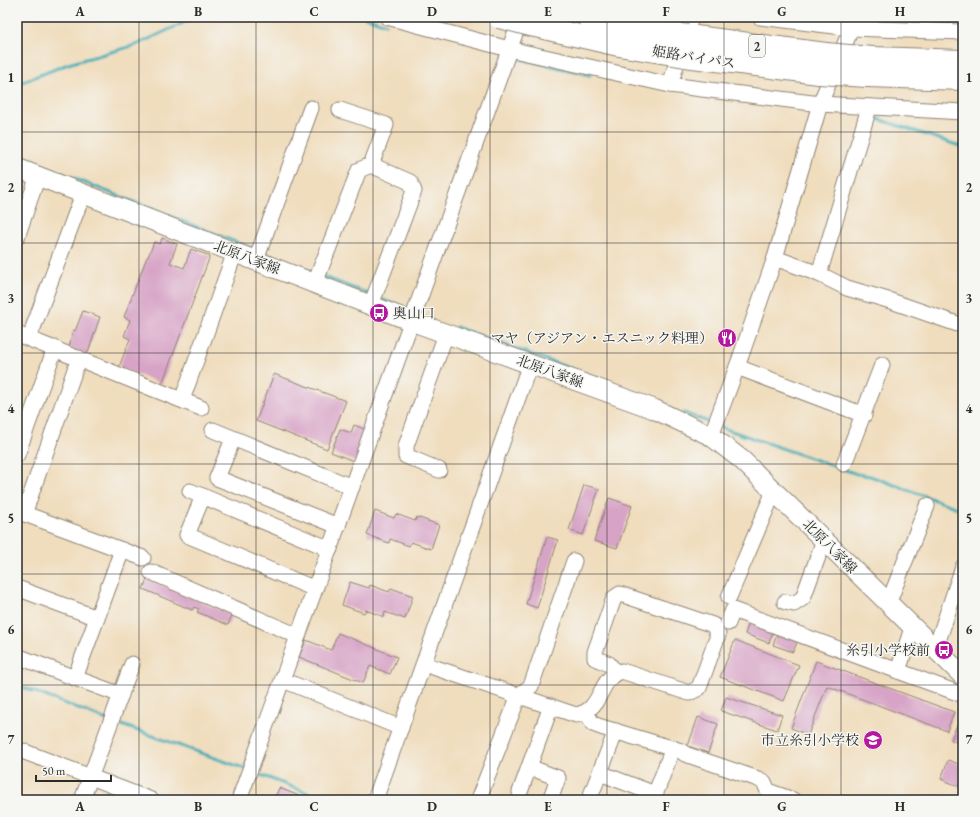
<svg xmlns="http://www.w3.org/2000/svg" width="980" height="817" viewBox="0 0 980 817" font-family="'EB Garamond','Noto Serif JP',serif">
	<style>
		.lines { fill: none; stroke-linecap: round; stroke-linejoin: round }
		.stream { stroke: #3aabb6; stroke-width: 3 }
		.building { fill: #d7a3c6 }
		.minor-casing { stroke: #8e8474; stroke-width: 17 }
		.major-casing { stroke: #8e8474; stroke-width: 21 }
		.highway-casing { stroke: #8e8474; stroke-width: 24 }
		.minor { stroke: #fff; stroke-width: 15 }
		.major { stroke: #fff; stroke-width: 19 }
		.highway { stroke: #fff; stroke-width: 22 }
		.highway-bridge-casing { stroke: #8e8474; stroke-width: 24; stroke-linecap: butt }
		.highway-bridge { stroke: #fff; stroke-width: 22 }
		.grid { fill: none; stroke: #2b2b2b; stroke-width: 1; stroke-opacity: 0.55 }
		.labels { text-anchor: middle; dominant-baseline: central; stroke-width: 3; stroke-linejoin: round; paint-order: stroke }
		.shield { fill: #f6f6f2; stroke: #686867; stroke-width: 1 }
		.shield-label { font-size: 13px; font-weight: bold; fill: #2b2b2b }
		.street-label { font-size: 14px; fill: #2b2b2b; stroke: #f6f6f2 }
		.poi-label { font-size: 14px; fill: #2b2b2b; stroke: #f6f6f2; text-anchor: end }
		.neatline { fill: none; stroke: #2b2b2b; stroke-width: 1.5 }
		.grid-label { font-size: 13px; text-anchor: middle; font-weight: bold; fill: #2b2b2b }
	</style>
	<rect width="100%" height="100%" fill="#f6f6f2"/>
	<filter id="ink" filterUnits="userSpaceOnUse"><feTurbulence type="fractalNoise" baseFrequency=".025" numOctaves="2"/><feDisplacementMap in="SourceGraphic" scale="8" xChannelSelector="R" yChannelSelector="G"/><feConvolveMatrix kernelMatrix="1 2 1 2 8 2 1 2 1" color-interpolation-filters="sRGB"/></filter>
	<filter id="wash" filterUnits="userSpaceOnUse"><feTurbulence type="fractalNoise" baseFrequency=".012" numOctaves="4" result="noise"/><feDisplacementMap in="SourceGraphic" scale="16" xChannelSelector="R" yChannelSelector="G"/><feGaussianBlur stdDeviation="0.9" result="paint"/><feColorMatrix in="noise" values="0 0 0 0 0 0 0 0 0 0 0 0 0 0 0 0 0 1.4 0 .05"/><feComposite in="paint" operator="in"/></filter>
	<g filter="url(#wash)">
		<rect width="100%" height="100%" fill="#f0ddbd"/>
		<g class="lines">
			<g class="stream">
				<path d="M365 17 386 24"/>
				<path d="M511 57 590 75"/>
				<path d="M17 84 68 64 136 45 196 17"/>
				<path d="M872 117 963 147"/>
				<path d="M17 156 256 250"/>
				<path d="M263 253 315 273"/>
				<path d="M322 276 371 295"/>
				<path d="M378 298 403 308"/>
				<path d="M456 327 605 381"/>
				<path d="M684 413 711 423"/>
				<path d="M720 427 857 474 870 476 963 510"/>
				<path d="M17 685 107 720"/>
				<path d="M116 723 246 769"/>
				<path d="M253 772 326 800"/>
				<path d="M74 800 76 794"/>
			</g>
		</g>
		<g id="blocks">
			<g class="building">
				<path d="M162 238 177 244 170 263 184 268 191 249 210 256 162 384 119 367 130 339 124 336 130 320 124 317 147 257H148L154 242 160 244Z"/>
				<path d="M83 311 100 317 87 355 69 348 73 330 75 331Z"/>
				<path d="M274 374 346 401 327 449 256 421Z"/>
				<path d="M354 425 369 431 356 462 331 452 340 429 351 433Z"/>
				<path d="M584 485 599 489 583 535 569 530Z"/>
				<path d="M609 498 632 506 617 548 594 541Z"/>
				<path d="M375 511 394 518 396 514 415 521 417 517 439 525 431 549 411 542 409 546 390 539 389 543 367 535Z"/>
				<path d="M547 537 558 540 537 608 526 604Z"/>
				<path d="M147 579 232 615 228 625 197 612 199 609 194 607 192 610 143 589Z"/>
				<path d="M350 582 369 588 370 585 389 592 391 588 413 596 405 619 385 612 384 617 366 610 364 613 342 605Z"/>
				<path d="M749 623 773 632 769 643 745 634Z"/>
				<path d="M778 632 798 640 793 652 773 645Z"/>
				<path d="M338 633 397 657 390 674 370 666 363 683 299 657 306 640 331 650Z"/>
				<path d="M735 640 799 665 784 701 720 677Z"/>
				<path d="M816 661 954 712 947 731 827 686 808 735 791 728Z"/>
				<path d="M726 697 782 715 777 730 721 711Z"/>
				<path d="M961 715 963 716V744L951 740Z"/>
				<path d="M698 717 718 724 708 753 688 746Z"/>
				<path d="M948 760 961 765 959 770 963 771V788L941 779Z"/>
				<path d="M279 788 310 800H274Z"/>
			</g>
		</g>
	</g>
	<g filter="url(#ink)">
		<use href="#blocks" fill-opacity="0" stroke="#8e8474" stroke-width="1"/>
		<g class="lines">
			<defs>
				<g id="minor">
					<path d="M387 17 509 49 670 85 820 104 963 112"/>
					<path d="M760 17 851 28 963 32"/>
					<path d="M670 85 691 17"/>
					<path d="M17 237 38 176"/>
					<path d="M775 258 819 274 847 288 891 301 963 326"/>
					<path d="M256 260 311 108"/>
					<path d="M819 274 869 108"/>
					<path d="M315 283 359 170 371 165 386 125 340 110"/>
					<path d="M371 305 414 191 410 182 371 165"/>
					<path d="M33 328 83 194"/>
					<path d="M17 334 201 408"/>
					<path d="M737 367 864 415"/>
					<path d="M182 400 235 252"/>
					<path d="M213 430 352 487"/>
					<path d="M711 436 737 367 775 258 820 104 856 17"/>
					<path d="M233 439 217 478 338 526"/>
					<path d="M17 455 55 348"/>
					<path d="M844 464 882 365"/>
					<path d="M439 470 406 456V446L446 334"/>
					<path d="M190 491 330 549"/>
					<path d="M203 496 187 535 315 589"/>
					<path d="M17 511 143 558"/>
					<path d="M24 514 79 358"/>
					<path d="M151 572 298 636"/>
					<path d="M17 588 97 618"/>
					<path d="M729 597 774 491"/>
					<path d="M785 602 794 604 803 598 824 540"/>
					<path d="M888 604 927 506"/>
					<path d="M728 623 733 610 963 695"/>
					<path d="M935 650 963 567"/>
					<path d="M17 656 75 678"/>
					<path d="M424 664 576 715C604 710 597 678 622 671L689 693 699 688 718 635 713 625 620 594 614 598 595 652V658L609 664 616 673"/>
					<path d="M898 671 912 628"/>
					<path d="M283 680 401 728"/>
					<path d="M121 695 75 678 122 550"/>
					<path d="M586 713 593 724 601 727 681 751 685 754 758 779 764 782 768 791 793 800"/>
					<path d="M17 749 151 800"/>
					<path d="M529 767 558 778 550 800"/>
					<path d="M600 773 655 794"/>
					<path d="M520 792 551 706"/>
					<path d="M82 800 132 664"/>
					<path d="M239 800 521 17"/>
					<path d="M375 800 530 364"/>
					<path d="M478 800 519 695 531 686 574 561"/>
					<path d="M589 800 616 731"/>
					<path d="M653 800 673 748"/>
				</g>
				<path id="major" d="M17 168 411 321 654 409 711 436 742 460 963 676"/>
				<g id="highway">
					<path d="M588 17 665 33"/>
					<path d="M531 25 619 45 661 52"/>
					<path d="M688 36 826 54"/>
					<path d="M685 56 819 73"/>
					<path d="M872 58 963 61"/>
					<path d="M867 76 963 79"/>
				</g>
			</defs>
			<use href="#minor" class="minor-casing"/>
			<use href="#major" class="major-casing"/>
			<use href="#highway" class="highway-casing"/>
			<use href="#minor" class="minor"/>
			<use href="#major" class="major"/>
			<use href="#highway" class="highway"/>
			<defs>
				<g id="highway-bridge">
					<path d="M499 17 531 25"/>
					<path d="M665 33 688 36"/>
					<path d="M661 52 685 56"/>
					<path d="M826 54 872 58"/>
					<path d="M819 73 867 76"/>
				</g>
			</defs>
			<use href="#highway-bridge" class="highway-bridge-casing"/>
			<use href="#highway-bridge" class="highway-bridge"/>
		</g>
	</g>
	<path class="grid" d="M139 17V800M256 17V800M373 17V800M490 17V800M607 17V800M724 17V800M841 17V800M17 132H963M17 243H963M17 353H963M17 464H963M17 574H963M17 685H963"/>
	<defs>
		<symbol id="bus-disc" viewBox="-11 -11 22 22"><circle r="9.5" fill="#b5179e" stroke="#f6f6f2"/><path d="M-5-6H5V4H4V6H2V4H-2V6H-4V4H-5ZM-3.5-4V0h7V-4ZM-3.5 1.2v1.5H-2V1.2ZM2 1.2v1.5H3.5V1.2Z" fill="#fff"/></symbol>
		<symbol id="restaurant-disc" viewBox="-11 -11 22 22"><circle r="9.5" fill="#b5179e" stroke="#f6f6f2"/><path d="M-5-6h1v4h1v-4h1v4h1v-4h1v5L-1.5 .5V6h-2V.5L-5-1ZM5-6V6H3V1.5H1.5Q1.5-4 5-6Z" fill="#fff"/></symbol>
		<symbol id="school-disc" viewBox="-11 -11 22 22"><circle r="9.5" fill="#b5179e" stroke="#f6f6f2"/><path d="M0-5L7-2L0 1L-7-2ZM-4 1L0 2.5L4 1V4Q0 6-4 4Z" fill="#fff"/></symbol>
	</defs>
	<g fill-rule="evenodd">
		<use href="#bus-disc" x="368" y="302" width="22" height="22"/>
		<use href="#restaurant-disc" x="716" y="327" width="22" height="22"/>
		<use href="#bus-disc" x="933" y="639" width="22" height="22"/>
		<use href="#school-disc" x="862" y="729" width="22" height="22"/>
	</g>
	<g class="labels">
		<rect class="shield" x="749" y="35" width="16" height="22" rx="3"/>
		<g class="shield-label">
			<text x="757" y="46">2</text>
		</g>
		<g class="street-label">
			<text transform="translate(694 57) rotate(9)">姫路バイパス</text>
			<text transform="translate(247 257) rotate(21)">北原八家線</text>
			<text transform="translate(550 371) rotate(20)">北原八家線</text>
			<text transform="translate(830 546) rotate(45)">北原八家線</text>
		</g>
		<g class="poi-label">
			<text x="393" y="313" text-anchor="start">奥山口</text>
			<text x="713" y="338">マヤ（アジアン・エスニック料理）</text>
			<text x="930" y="650">糸引小学校前</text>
			<text x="859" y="740">市立糸引小学校</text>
		</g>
	</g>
	<rect width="980" height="817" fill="none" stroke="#f6f6f2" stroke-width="44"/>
	<path d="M36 775v6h75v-6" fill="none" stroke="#2b2b2b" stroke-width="2"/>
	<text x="42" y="775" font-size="12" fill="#2b2b2b" stroke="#f6f6f2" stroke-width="3" paint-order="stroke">50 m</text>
	<rect x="22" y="22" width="936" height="773" class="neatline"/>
	<g class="grid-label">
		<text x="80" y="16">A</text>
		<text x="198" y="16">B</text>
		<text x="314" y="16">C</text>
		<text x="432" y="16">D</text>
		<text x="548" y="16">E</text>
		<text x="666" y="16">F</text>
		<text x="782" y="16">G</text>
		<text x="900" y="16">H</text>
		<text x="11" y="82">1</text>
		<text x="969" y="82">1</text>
		<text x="11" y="192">2</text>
		<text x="969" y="192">2</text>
		<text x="11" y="303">3</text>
		<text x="969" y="303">3</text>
		<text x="11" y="413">4</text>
		<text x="969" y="413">4</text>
		<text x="11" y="523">5</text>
		<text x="969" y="523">5</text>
		<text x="11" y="634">6</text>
		<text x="969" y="634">6</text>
		<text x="11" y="744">7</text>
		<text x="969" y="744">7</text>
		<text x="80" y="811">A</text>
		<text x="198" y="811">B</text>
		<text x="314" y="811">C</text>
		<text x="432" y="811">D</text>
		<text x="548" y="811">E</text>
		<text x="666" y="811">F</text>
		<text x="782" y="811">G</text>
		<text x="900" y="811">H</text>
	</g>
</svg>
